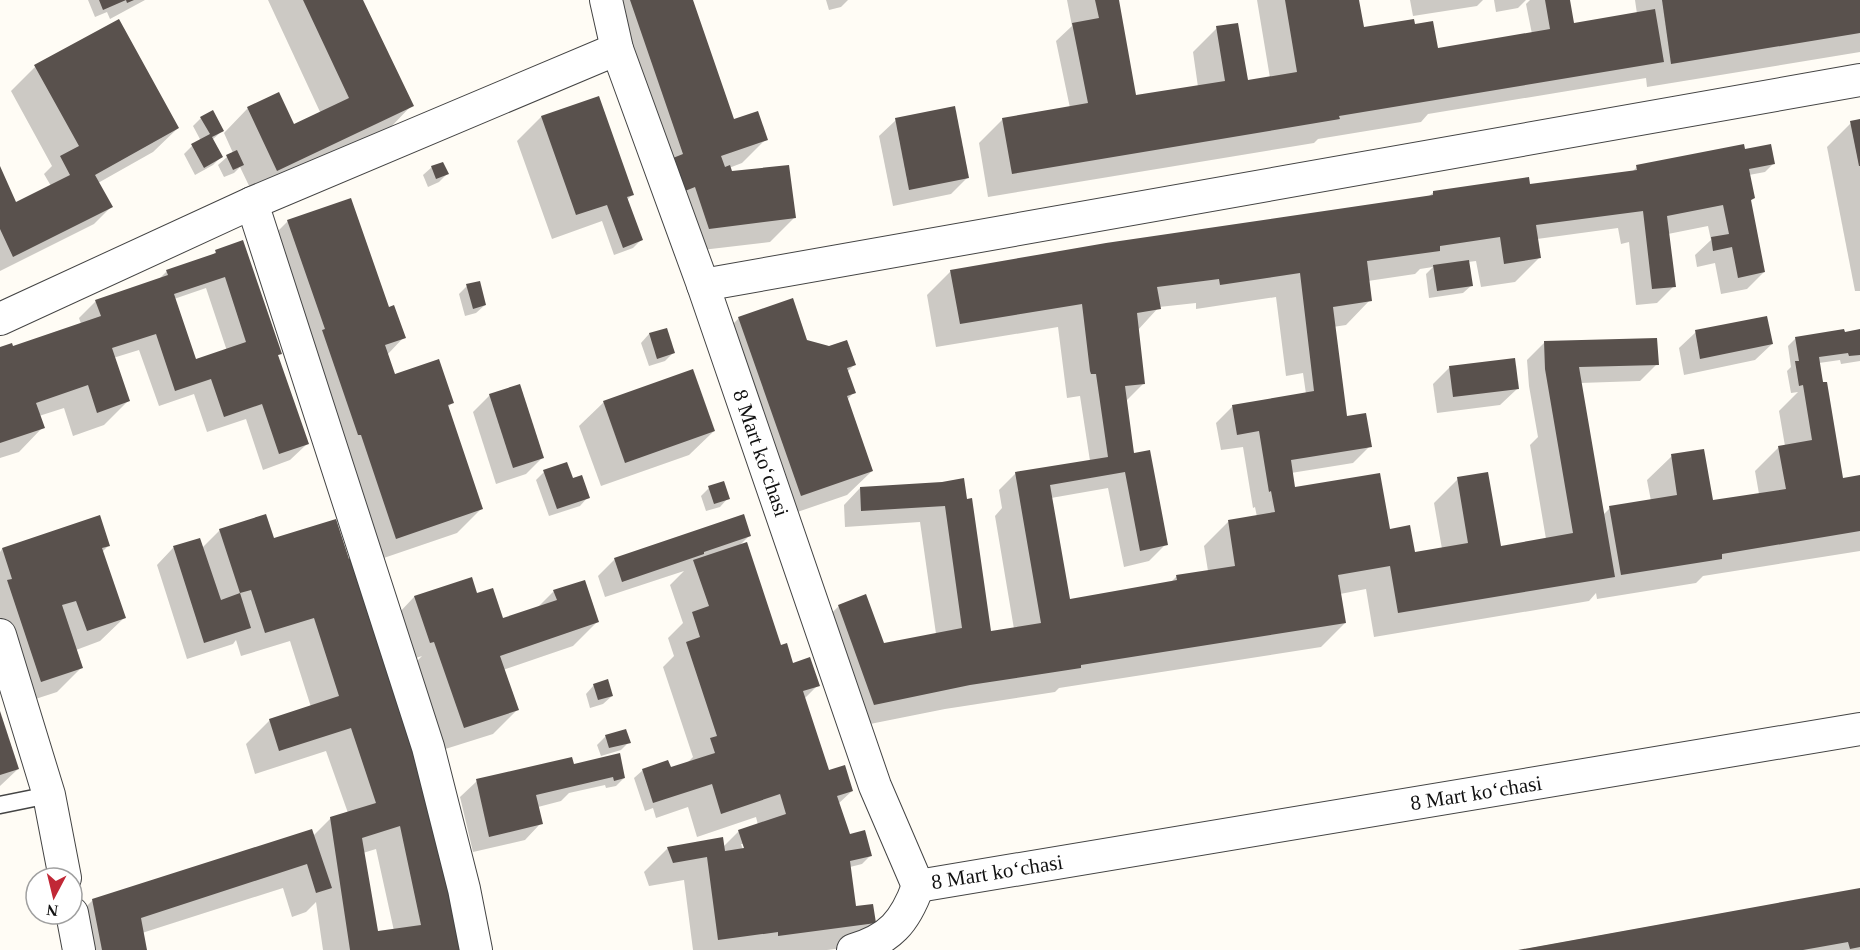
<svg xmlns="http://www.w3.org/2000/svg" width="1860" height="950" viewBox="0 0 1860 950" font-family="'Times New Roman',serif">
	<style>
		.shadow { fill: #0003; fill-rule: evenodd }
		.building { fill: #59514d; fill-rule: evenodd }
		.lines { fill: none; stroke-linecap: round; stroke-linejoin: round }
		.service-casing { stroke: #444; stroke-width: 19 }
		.minor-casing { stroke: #444; stroke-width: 34 }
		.service { stroke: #fff; stroke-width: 16 }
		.minor { stroke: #fff; stroke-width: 32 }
		.labels { text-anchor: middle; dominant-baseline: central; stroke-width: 6; stroke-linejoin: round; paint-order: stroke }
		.street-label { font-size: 21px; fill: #111; stroke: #fff }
	</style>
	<rect width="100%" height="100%" fill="#fffcf5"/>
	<g class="shadow">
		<path d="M88 0H145L110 19 107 12 95 17Z"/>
		<path d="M268 0H361L412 105 388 130 253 194 240 167 234 173 224 177 218 165 227 157 233 153 224 133 248 108 294 126 321 114Z"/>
		<path d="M598 0H691L733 121 766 139 742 163 729 168 731 173 794 218 770 242 685 252Z"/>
		<path d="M826 0H848L841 7 829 10Z"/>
		<path d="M1067 0H1117L1135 97 1198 87 1193 52 1217 28 1247 82 1270 78 1257 0H1358L1363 29 1414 26 1437 50 1532 34 1526 4 1530 0H1569L1573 25 1637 14 1635 0H1860V52L1647 87 1646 78 1428 114 1421 122 1318 139 1314 143 988 197 979 143 1003 119 1070 108 1056 41 1072 26Z"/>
		<path d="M1410 0H1483L1477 6 1413 16Z"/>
		<path d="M1494 0H1526L1518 8 1496 12Z"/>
		<path d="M35 67 178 128 153 152 98 183 111 207 94 224 0 271V170L15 204 51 186 44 174 52 166 11 91Z"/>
		<path d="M598 98 632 195 627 200 641 240 633 248 614 255 602 221 552 239 517 141 541 117Z"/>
		<path d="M201 118 222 131 212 140 221 157 213 165 195 175 184 154 192 146 201 141 193 126Z"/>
		<path d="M896 120 968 177 951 194 893 206 879 136Z"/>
		<path d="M1860 121V291H1855L1827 147 1851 123Z"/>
		<path d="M1744 151 1773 164 1765 172 1749 175 1753 198 1750 202 1764 272 1747 289 1721 294 1715 263 1697 267 1695 255 1711 240 1708 226 1668 234 1674 286 1657 303 1636 305 1629 242 1621 244 1618 228 1537 239 1539 258 1515 282 1481 287 1476 261 1468 262 1472 285 1463 293 1429 298 1426 274 1433 267 1420 269 1415 274 1368 281 1370 300 1346 325 1333 327 1346 415 1370 446 1353 463 1291 473 1294 489 1388 531 1414 554 1442 549 1434 503 1458 479 1500 547 1546 539 1530 445 1538 437 1529 386 1527 360 1544 343 1657 364 1640 381 1580 383 1603 515 1610 508 1651 501 1647 480 1672 456 1712 502 1759 494 1755 471 1779 447 1785 446 1779 411 1798 392 1791 393 1787 371 1791 367 1788 346 1796 338 1860 331V361L1841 364 1840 360 1819 363 1842 480 1860 477V551L1703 576 1696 583 1597 599 1596 593 1589 601 1374 637 1366 589 1340 594 1345 623 1321 647 1059 688 1055 692 945 709 850 728 814 630 839 606 883 645 936 634 920 522 845 527 844 505 860 488 942 483 990 632 1014 629 995 516 1002 508 999 490 1016 473 1090 461 1080 396 1067 398 1058 327 936 347 927 295 951 271 1428 197 1434 192 1529 187 1632 172 1637 167ZM1276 297 1286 376 1303 373 1306 394 1233 406 1216 423 1221 450 1243 447 1253 508 1255 507 1257 517 1228 522 1204 546 1208 571 1176 577 1170 583 1068 600 1051 498 1108 488 1124 567 1149 561 1166 544 1132 454 1125 402 1144 383 1137 331 1159 307 1196 303V309Z"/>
		<path d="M432 167 447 174 439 182 428 187 423 175Z"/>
		<path d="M288 221 388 309 404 337 387 355 394 376 453 402 447 408 481 509 457 533 372 562 264 245Z"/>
		<path d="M216 252 280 354 277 356 307 444 290 460 263 470 246 419 207 432 194 394 159 406 139 350 113 358 128 401 104 425 73 436 64 408 39 416 43 427 19 452 0 458V348H12L81 324 79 318 96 301 158 280 167 271 211 256ZM206 288 227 351 196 361 174 299Z"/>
		<path d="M467 286 485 305 476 313 465 316 459 294Z"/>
		<path d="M739 318 806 341 854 365 847 372 854 392 847 400 872 471 847 495 777 519 715 342Z"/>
		<path d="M666 329 674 352 665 361 649 366 641 343 649 334Z"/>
		<path d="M1696 332 1772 344 1755 360 1684 375 1679 348Z"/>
		<path d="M1450 367 1517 389 1500 405 1437 413 1433 384Z"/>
		<path d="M490 395 543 457 526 474 496 484 473 412Z"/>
		<path d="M604 402 714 431 689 455 601 486 579 426Z"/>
		<path d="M544 472 572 480 588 497 580 506 549 516 536 480Z"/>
		<path d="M709 488 728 498 720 507 706 511 701 496Z"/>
		<path d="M336 521 461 950H323L316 902 306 912 292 917 283 888 142 933 146 950H73L68 924 93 900 313 836 331 818 348 813 326 751 255 774 246 744 270 720 311 707 290 641 241 656 236 640 233 644 187 659 157 565 173 548 200 540 202 548 220 530 273 540ZM376 849 394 931 377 933 363 853Z"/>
		<path d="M750 535 739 546 780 647 792 665 818 685 804 699 828 772 852 791 838 804 848 838 870 856 862 864 850 867 855 907 874 923 850 947 827 950H693L684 880 649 886 644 872 668 848 723 847 739 831 758 825 756 817 697 837 688 807 656 818 653 808 645 811 634 778 643 770H670L687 763 693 757 663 667 674 656 668 638 683 623 670 585 684 571 605 597 598 576 615 559ZM741 844H744L745 855Z"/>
		<path d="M108 546 102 552 125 617 100 641 76 650 81 668 57 692 17 705 0 654V552L2 549Z"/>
		<path d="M471 578 476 595 497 622 537 608 554 591 597 622 573 646 503 670 517 710 493 734 439 751 411 667 422 656 413 659 398 614 414 597Z"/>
		<path d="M594 685 612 696 603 704 590 708 586 694Z"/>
		<path d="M0 714 18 769 0 786Z"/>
		<path d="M606 736 629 742 621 750 601 756 597 745Z"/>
		<path d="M573 767 624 778 616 786 606 788 605 785 569 793 561 801 538 807 541 823 525 840 473 852 460 797 477 781Z"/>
		<path d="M1860 889V950H1520Z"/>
	</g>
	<g class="building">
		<path d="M99 0H134L127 3 126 0 103 10Z"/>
		<path d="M303 0H363L414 106 277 171 247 107 279 92 294 124 349 98Z"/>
		<path d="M630 0H693L734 119 758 111 768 140 721 156 725 167 730 165 732 171 789 165 796 218 709 229 695 187 685 191 673 158 683 154Z"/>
		<path d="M1095 0H1119L1136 95 1225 81 1216 26 1238 23 1248 80 1297 72 1285 0H1359L1364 27 1414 19 1415 24 1433 21 1438 48 1550 29 1545 0H1570L1574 23 1655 9 1664 62 1339 116 1340 119 1012 174 1002 118 1088 103 1072 23 1099 18Z"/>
		<path d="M1662 0H1860V33L1671 64Z"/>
		<path d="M119 19 179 128 95 175 113 207 13 257 0 229V166L16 202 70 175 60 156 79 146 34 65Z"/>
		<path d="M599 96 634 195 627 197 643 240 623 248 607 205 576 215 541 116Z"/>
		<path d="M955 106 969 178 909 190 895 118Z"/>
		<path d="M213 110 224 131 212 137 223 157 204 168 191 144 210 134 200 117Z"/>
		<path d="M1860 119V166H1859L1850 121Z"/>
		<path d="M1744 144 1745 149 1771 144 1775 164 1749 169 1755 198 1751 200 1765 272 1738 278 1732 247 1713 251 1711 237 1729 234 1723 205 1667 216 1676 287 1652 289 1643 211 1536 225 1541 258 1504 264 1500 237 1440 246V251L1367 261 1372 301 1333 307 1347 416 1366 413 1372 447 1291 460 1295 487 1380 473 1390 529 1410 525 1415 552 1468 543 1457 477 1488 472 1501 546 1573 533 1545 369 1544 341 1657 338 1659 365 1579 367 1615 577 1398 613 1390 566 1338 575 1346 623 1081 665V668L970 685 874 705 838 605 866 594 884 643 962 628 945 506 861 511 860 487 942 482 964 478 967 499 972 498 991 631 1041 623 1015 472 1108 457 1096 374H1091L1090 371 1082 304 960 324 950 270 1106 243 1433 195V191L1529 177 1530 184 1637 170 1636 165ZM1300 273 1314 391 1232 405 1237 435 1259 431 1269 492 1271 491 1275 512 1228 520 1235 566 1176 575 1177 580 1070 599 1050 485 1125 472 1140 551 1168 545 1150 450 1134 453 1125 386 1145 384 1137 313 1161 309 1157 287 1219 279 1220 285Z"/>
		<path d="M237 150 244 165 233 170 226 155Z"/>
		<path d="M443 162 449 174 436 179 431 166Z"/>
		<path d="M351 198 389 307 394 305 406 338 385 345 395 374 439 359 454 403 448 405 483 509 396 539 361 435H358L322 330 325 329 287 220Z"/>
		<path d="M243 240 282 354 278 355 309 444 279 454 262 404 224 417 211 379 175 391 156 334 112 348 130 401 97 413 88 385 36 403 45 428 0 443V347L12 343 13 346 101 316 95 300 168 275 166 270 216 253 215 250ZM225 277 246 342 196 359 174 294Z"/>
		<path d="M1469 260 1473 286 1437 291 1433 265Z"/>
		<path d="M480 281 486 305 473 309 466 284Z"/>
		<path d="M793 298 807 340 829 346 847 340 856 365 847 368 856 393 847 396 873 471 801 496 738 317Z"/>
		<path d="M1767 316 1773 344 1700 359 1695 330Z"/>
		<path d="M667 328 675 353 657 359 649 333Z"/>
		<path d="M1844 329 1845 332 1860 329V355L1849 356 1848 353 1819 357 1823 382H1827L1843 478 1860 475V531L1722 554V559L1621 575 1609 506 1677 495 1671 454 1704 449 1713 500 1786 489 1778 446 1812 440 1803 385 1799 386 1795 361H1799L1795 337Z"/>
		<path d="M1515 358 1519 389 1453 397 1449 366Z"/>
		<path d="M693 369 715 431 625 463 603 401Z"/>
		<path d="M520 384 544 458 513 468 489 394Z"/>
		<path d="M567 462 573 478 582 475 590 498 557 509 543 470Z"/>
		<path d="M724 481 730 499 714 504 708 486Z"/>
		<path d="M266 514 274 538 336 519 349 559 353 558 428 789 462 950H350L330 817 376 803 351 728 279 751 269 719 339 696 314 618 265 633 251 590 240 593 251 628 204 643 173 546 200 538 221 600 240 593 219 529ZM400 826 421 925 378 931 362 838Z"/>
		<path d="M744 514 751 536 704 552V554L622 582 614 558Z"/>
		<path d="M100 515 110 546 102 548 126 618 87 631 76 601 62 605 83 668 41 682 7 580 12 579 2 548Z"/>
		<path d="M747 542 781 645 787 643 793 663 810 657 820 686 803 691 829 770 845 765 853 791 837 796 850 834 865 830 872 856 850 861 856 906 873 904 876 923 778 936V932L718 940 707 857 673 863 667 847 723 837 725 851 744 848 738 830 786 814 780 794 721 814 712 784 653 803 642 769 668 760 671 767 715 753 710 738 717 736 686 642 700 637 692 612 709 606 693 560Z"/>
		<path d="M472 577 477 593 493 588 503 618 557 600 553 590 585 580 599 622 500 656 519 710 464 728 434 642 430 643 414 596Z"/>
		<path d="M608 679 613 696 598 700 593 684Z"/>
		<path d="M0 711 19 769 0 775Z"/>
		<path d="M626 729 631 743 609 748 605 735Z"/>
		<path d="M620 753 625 778 614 781 613 777 536 795 543 824 489 837 476 779 572 757 574 764Z"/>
		<path d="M312 829 332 888 316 893 307 864 141 918 147 950H102L92 899Z"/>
		<path d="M1860 888V947L1850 949 1848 942 1803 950H1518Z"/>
	</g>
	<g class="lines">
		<defs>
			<path id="service" d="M0 805 49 795"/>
			<g id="minor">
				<path d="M606 0 617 49 703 285 875 786 918 886"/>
				<path d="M703 285 1860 80"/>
				<path d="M0 319 252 203"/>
				<path d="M0 635 49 795 65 878"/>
				<path d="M918 886 1860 729"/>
				<path d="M72 913 79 950"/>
				<path d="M476 950 464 889 428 747 252 203 617 49"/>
				<path d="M853 950C890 939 905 922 918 886"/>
			</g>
		</defs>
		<use href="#service" class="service-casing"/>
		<use href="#minor" class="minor-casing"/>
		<use href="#service" class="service"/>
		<use href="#minor" class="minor"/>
	</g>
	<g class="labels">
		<g class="street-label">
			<text transform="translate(761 453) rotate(71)">8 Mart koʻchasi</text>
			<text transform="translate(1476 793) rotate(-9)">8 Mart koʻchasi</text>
			<text transform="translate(997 872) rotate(-9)">8 Mart koʻchasi</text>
		</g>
	</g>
	<g transform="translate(54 896) rotate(187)"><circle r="28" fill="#ffffff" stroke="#a0a0a0" stroke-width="1.5"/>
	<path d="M0-4.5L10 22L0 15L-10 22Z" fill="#c12836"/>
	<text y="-9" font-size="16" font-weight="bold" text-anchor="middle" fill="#111111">N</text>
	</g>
</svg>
